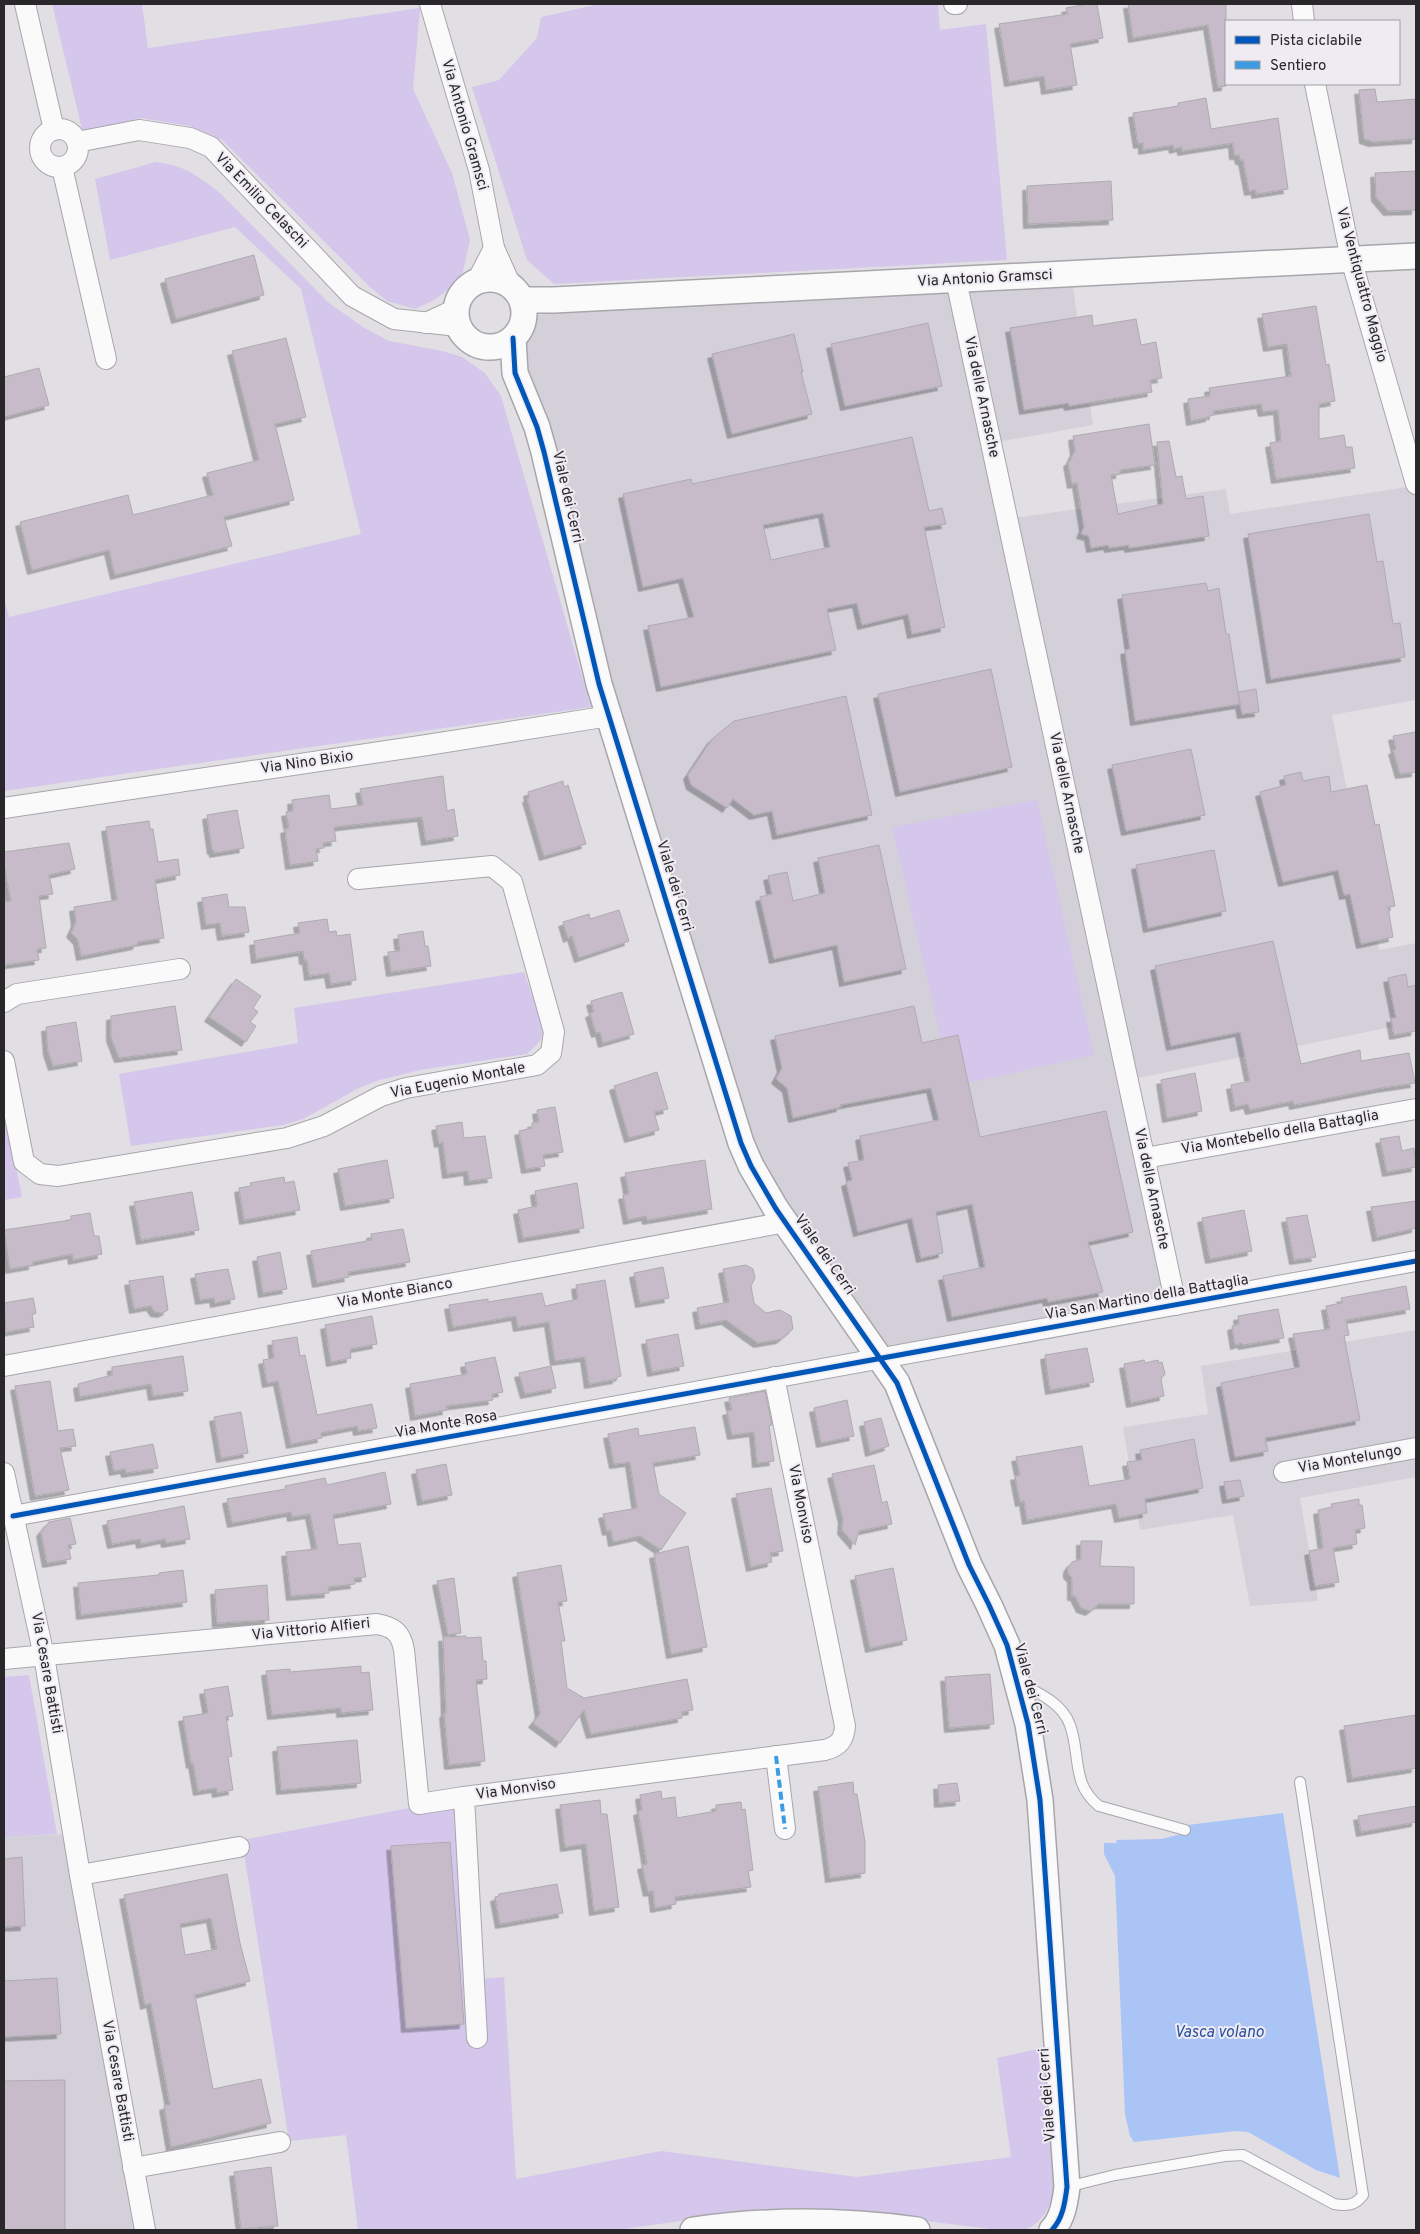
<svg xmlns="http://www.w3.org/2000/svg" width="1420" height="2234" viewBox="0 0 1420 2234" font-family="Overpass,sans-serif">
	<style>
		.built { fill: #d4d0da }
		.green { fill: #d5c6eb }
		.water { fill: #aac4f6 }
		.building { fill: #c7bbca; stroke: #adabaf; fill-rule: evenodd; filter: url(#shadow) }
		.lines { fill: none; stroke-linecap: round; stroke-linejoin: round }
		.service-casing { stroke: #a7a6aa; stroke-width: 12 }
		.minor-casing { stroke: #a7a6aa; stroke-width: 22 }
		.tertiary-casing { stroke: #a7a6aa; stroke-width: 28 }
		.service { stroke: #fafafb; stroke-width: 10 }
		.minor { stroke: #fafafb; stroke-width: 20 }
		.tertiary { stroke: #fafafb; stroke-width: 25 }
		.quiet { stroke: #3d9ce1; stroke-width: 4; stroke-dasharray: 8 4; stroke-linecap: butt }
		.cycleway-casing { stroke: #eeebf3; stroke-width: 8 }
		.cycleway { stroke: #0057b8; stroke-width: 5 }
		.labels { text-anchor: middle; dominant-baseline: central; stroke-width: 4; stroke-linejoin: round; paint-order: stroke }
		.street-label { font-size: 15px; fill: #29272a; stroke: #eeebf3 }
		.water-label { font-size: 16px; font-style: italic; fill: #284e9e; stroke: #eeebf3 }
	</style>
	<defs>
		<filter id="shadow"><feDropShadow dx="-4.5" dy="4.5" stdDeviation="0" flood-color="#0004"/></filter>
	</defs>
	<rect width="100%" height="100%" fill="#e1dfe4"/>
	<g class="built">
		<path d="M1072 280 1093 425 997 442 1012 518 1226 489 1230 514 1414 486 1416 493V700L1332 715 1379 950 1416 943V1022L1123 1081 1173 1303 885 1355 769 1187 603 683 520 339 529 318 593 301Z"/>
		<path d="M1416 1330V1477L1300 1498 1318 1601 1250 1606 1233 1515 1140 1530 1123 1427 1208 1414 1201 1366Z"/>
		<path d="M68 1834 140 2230H4V1837Z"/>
	</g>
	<g class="green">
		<path d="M52 4H142L148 48 420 8 413 89 452 173 470 240 463 271 453 286 434 300 415 309 387 301 370 287 222 140 190 126 140 118 83 133Z"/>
		<path d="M599 4H938L940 30 986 24 1007 260 554 284 527 260 472 87 499 80 537 38 541 17Z"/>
		<path d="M156 162C185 166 197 175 220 193L329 303 363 327 389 341 442 351 462 357 485 373 501 396 591 707 4 791V598L9 617 361 534 301 289 235 227 110 260 95 179Z"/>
		<path d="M1037 800 1094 1055 968 1083 958 1035 941 1039 892 827Z"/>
		<path d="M524 972 542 1024 543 1034 540 1041 527 1054 420 1070 376 1081 359 1088 303 1119 283 1125 131 1146 119 1074 298 1043 294 1008Z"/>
		<path d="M4 1107 22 1197 4 1200Z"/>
		<path d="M29 1675 57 1834 4 1837V1677Z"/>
		<path d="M472 1796 481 1979 504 1977 516 2179 661 2151 857 2177 1011 2157 997 2058 1042 2048 1057 2181C1053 2200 1045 2224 1023 2230 1016 2232 1006 2230 999 2230L853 2212 736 2213 617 2230H358L346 2135 289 2141 242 1840Z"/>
	</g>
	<path class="water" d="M1283 1813 1340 2178 1316 2170 1248 2132 1236 2131 1134 2142 1130 2136 1125 2114 1115 1876 1104 1854V1843H1117L1116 1840 1161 1839 1182 1834 1188 1825Z"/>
	<g class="building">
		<path d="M1088 4H1097L1103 38 1070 44 1077 85 1046 90 1044 76 1009 82 999 24 1068 14 1066 8Z"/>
		<path d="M1128 4H1226V86L1218 87 1208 25 1133 38Z"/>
		<path d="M1375 89 1377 102 1416 99V139L1373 142 1364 139 1359 90Z"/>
		<path d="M1206 98 1211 129 1278 118 1288 189 1256 194V190L1249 191 1243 160H1240L1239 155H1234L1233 143 1182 151V147L1174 149 1173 145 1143 150V143L1138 144 1133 113 1178 106V103Z"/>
		<path d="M1416 171V210L1388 211 1376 197 1375 173Z"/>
		<path d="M1111 181 1113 220 1028 224 1027 186Z"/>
		<path d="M254 255 264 295 176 319 165 279Z"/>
		<path d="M1316 306 1326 365 1329 364 1335 401 1319 404V439L1344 435 1346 447H1352L1355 468 1276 479 1270 443 1281 441 1278 410 1263 412 1261 404 1213 411 1214 415H1210V417L1191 421 1188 399 1210 396 1209 388 1291 376 1287 344 1268 347 1262 314Z"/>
		<path d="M1092 315 1093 326 1136 319 1141 345 1156 342 1162 378 1150 380 1152 392 1069 406 1068 403 1024 410 1010 328Z"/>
		<path d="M928 323 942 386 845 406 831 344Z"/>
		<path d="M794 334 803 372H801L812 414 732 434 712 354Z"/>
		<path d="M286 338 306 417 275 424 294 500 224 517 232 546 115 575 109 550 32 570 20 522 128 495 133 515 213 495 207 473 259 460 232 351Z"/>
		<path d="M39 368 49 405 4 417V377Z"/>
		<path d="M1149 424 1155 465 1120 470V474L1111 475 1118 514 1163 504 1157 442 1169 441 1176 477 1182 476 1186 499 1203 496 1209 536 1129 548V545L1109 548 1108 545 1091 548 1089 536 1081 534 1084 527 1077 483 1072 484 1068 462 1070 461 1075 451 1073 436Z"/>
		<path d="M912 437 929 511 942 508 946 524 924 527 945 627 912 634 908 614 862 625 857 603 827 609 836 650 661 687 648 626 694 617 683 578 643 587 623 494 691 479 692 484ZM823 513 830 547 771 560 763 525Z"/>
		<path d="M1369 514 1377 562 1383 561 1393 624 1400 623 1405 657 1271 679 1248 534Z"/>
		<path d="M1206 583 1208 591 1219 588 1226 634H1229L1240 704 1135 721 1125 650 1130 649 1122 595Z"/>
		<path d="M991 669 1012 767 900 792 878 694Z"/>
		<path d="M1256 689 1259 712 1242 714 1238 692Z"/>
		<path d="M846 696 872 815 777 835 772 811 754 815 733 799 727 808 691 785 688 775 712 739 734 721Z"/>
		<path d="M1416 732V772L1400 774 1393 750 1396 749 1393 736Z"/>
		<path d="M1191 749 1205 815 1126 831 1112 765Z"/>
		<path d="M1301 772 1303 781 1329 776 1331 792 1367 785 1375 825 1379 824 1395 906 1388 907 1393 937 1361 944 1350 894 1344 895 1338 870 1283 882 1260 792 1286 785 1284 776Z"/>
		<path d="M443 776 447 811 454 809 458 836 426 841 422 817 334 827 336 841 323 843 324 848 316 849 318 861 290 865 285 829 289 828 286 812 293 811 292 800 329 795 331 809 363 805 360 789Z"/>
		<path d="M563 781 564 787 568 785 586 844 544 856 527 798H529L528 792Z"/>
		<path d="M237 810 244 848 214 853V850H212L207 815Z"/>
		<path d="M149 821 150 829H153L158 862 178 859 180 875 155 880 164 938 138 942 137 945 81 956 78 940 71 933 76 922 74 907 117 900 106 827Z"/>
		<path d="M69 843 75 869 49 875 53 894 39 896 46 948 37 949 39 960 4 965V902L11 901 4 865V852Z"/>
		<path d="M879 845 906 969 844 982 837 945 774 959 760 897 772 894 768 876 787 872 793 901 825 893 818 858Z"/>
		<path d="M1214 850 1226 911 1148 928 1136 865Z"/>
		<path d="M227 894 229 907H245L249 932 222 936 220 923 206 925 202 898Z"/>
		<path d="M619 910 629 941 579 958 572 936 568 938 563 922 589 914 590 919Z"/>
		<path d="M327 919 329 932 336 931 337 936 350 934 356 980 331 984 329 973 309 976 307 960H304L303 951 256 959 254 941 300 933 298 923Z"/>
		<path d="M423 931 425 946H428L431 966 391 972 388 952 400 951 398 935Z"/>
		<path d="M1273 941 1301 1064 1360 1050 1361 1061 1409 1053 1415 1083 1381 1088 1294 1105 1293 1101 1250 1110 1248 1104 1235 1107 1231 1085 1250 1081 1240 1032 1171 1046 1155 966Z"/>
		<path d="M1406 974 1408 987 1416 985V1028L1415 1031 1394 1035 1391 1018H1396L1388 978Z"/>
		<path d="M236 979 261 996 253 1008 258 1012 250 1022 256 1026 246 1042 209 1017Z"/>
		<path d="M622 992 634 1034 603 1043 600 1032 596 1033 590 1013 594 1012 591 1001Z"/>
		<path d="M175 1006 182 1050 119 1058 111 1037V1016Z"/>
		<path d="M914 1006 922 1043 958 1035 980 1137 1106 1111 1133 1232 1088 1242 1103 1292 1048 1302 1047 1298 952 1317 943 1276 985 1267 972 1204 936 1212 943 1253 921 1258 912 1218 858 1232 846 1182 852 1180 848 1163 864 1160 860 1136 939 1120 931 1088 840 1105 841 1107 793 1118 787 1088 776 1079 782 1068 775 1036Z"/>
		<path d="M76 1022 82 1061 53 1066 48 1051 46 1027Z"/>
		<path d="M657 1072 668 1109 654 1112 659 1130 629 1138 614 1086Z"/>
		<path d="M1195 1073 1202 1111 1167 1118 1161 1080Z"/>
		<path d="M555 1107 563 1152 543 1155 545 1166 526 1169 519 1131 532 1128V1123L539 1122 537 1110Z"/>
		<path d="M462 1122 464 1138 485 1136 492 1178 469 1181 468 1171 447 1174 443 1142 439 1143 436 1126Z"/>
		<path d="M1399 1136 1402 1151 1414 1148 1416 1167 1387 1172 1380 1139Z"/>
		<path d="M387 1160 394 1198 345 1206 338 1169Z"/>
		<path d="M705 1160 712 1209 647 1220 646 1216 628 1220 623 1195 629 1194 625 1173Z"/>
		<path d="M284 1177 285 1183 294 1181 300 1210 244 1220 239 1188 251 1186 250 1183Z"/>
		<path d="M577 1183 584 1228 523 1238 518 1210 537 1206 535 1191Z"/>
		<path d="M192 1192 199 1230 141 1240 134 1202Z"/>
		<path d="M1416 1201V1228L1377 1237 1371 1207Z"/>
		<path d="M1244 1210 1252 1251 1210 1259 1202 1218Z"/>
		<path d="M90 1213 94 1236H99L102 1254 73 1260 72 1254 33 1262V1265L10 1269 4 1230 71 1220V1216Z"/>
		<path d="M1307 1215 1316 1257 1294 1260 1286 1218Z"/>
		<path d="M403 1229 410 1262 348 1272 349 1277 317 1283 311 1251 372 1240 371 1234Z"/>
		<path d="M280 1252 287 1289 263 1293 257 1257Z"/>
		<path d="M746 1265 753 1269 755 1278 751 1286 754 1303 766 1313 780 1310 791 1316 793 1329 781 1339 758 1343 726 1320 700 1325 697 1308 729 1302 723 1269Z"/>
		<path d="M663 1267 669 1298 640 1303 634 1273Z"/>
		<path d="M228 1269 235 1299 215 1303 214 1298 200 1300 195 1274Z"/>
		<path d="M163 1276 168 1310 162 1313 155 1312 151 1306 134 1309 129 1281Z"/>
		<path d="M605 1280 621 1376 617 1377V1379L589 1384 585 1357 555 1361 549 1322 518 1327 516 1316 453 1327 449 1305 488 1299V1302L542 1293 545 1306 578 1299 576 1285Z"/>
		<path d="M1406 1286 1410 1309 1346 1320 1349 1335 1344 1336 1360 1420 1265 1438 1268 1451 1235 1457 1221 1383 1300 1367 1293 1334 1330 1329 1326 1306 1342 1303 1341 1298Z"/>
		<path d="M33 1298 36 1313 32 1315 34 1327 6 1332 4 1303Z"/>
		<path d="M1278 1309 1284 1338 1243 1345 1242 1343 1235 1345 1232 1326 1239 1324 1238 1316Z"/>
		<path d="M372 1316 377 1344 350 1349 351 1358 331 1362 325 1325Z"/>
		<path d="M678 1334 684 1366 652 1372 646 1340Z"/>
		<path d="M297 1337 300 1356 305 1355 317 1415 372 1404 377 1428 358 1431 357 1426 321 1433 322 1438 291 1444 278 1381 267 1383 263 1360 274 1358 272 1341Z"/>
		<path d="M1087 1348 1094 1382 1050 1390 1045 1355Z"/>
		<path d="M183 1356 188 1391 153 1396 151 1384 80 1397 78 1384 112 1375V1367Z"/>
		<path d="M495 1357 503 1392 492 1394 493 1400 446 1406 447 1410 415 1416 410 1384 467 1374 465 1363Z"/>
		<path d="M1144 1360 1145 1363 1158 1360 1159 1363 1162 1362 1165 1374 1161 1379 1164 1396 1131 1403 1124 1364Z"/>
		<path d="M551 1366 556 1388 525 1394 519 1373Z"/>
		<path d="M50 1381 58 1431 73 1429 76 1446 60 1448 69 1490 35 1496 15 1386Z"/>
		<path d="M765 1391 772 1425 769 1426 774 1461 757 1463 754 1432 732 1435 727 1411 732 1410 729 1398Z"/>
		<path d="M847 1400 854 1436 821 1443 814 1408Z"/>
		<path d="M241 1412 248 1453 221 1458 214 1417Z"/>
		<path d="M881 1418 889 1446 870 1452 864 1422Z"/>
		<path d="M695 1427 700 1455 653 1463 659 1494 686 1513 661 1550 640 1536 613 1542 611 1530 607 1531 603 1514 637 1508 630 1462 614 1464 608 1434 638 1428 639 1436Z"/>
		<path d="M1194 1439 1203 1488 1145 1499 1147 1513 1119 1518 1116 1504 1027 1520 1024 1501 1020 1502 1015 1476 1020 1475 1016 1457 1082 1446 1089 1486 1130 1479 1127 1462 1142 1460 1140 1450Z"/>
		<path d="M153 1444 158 1468 126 1473 125 1469 114 1471 110 1452Z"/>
		<path d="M446 1464 452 1495 422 1501 416 1470Z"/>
		<path d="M874 1465 882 1503 887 1501 892 1524 859 1531 855 1545 842 1530 843 1519 832 1474Z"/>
		<path d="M385 1472 391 1504 333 1515 338 1545 360 1543 366 1577 354 1578 355 1584 328 1587 329 1593 291 1596 286 1552 317 1549 310 1514 292 1517 291 1512 232 1523 227 1499 286 1489 285 1486 325 1478 327 1485Z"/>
		<path d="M1240 1480 1244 1496 1227 1499 1224 1482Z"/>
		<path d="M771 1488 783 1551 770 1553 772 1562 751 1567 736 1494Z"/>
		<path d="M1359 1499V1505H1362L1365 1528 1355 1530 1357 1544 1333 1548 1339 1582 1315 1586 1309 1551 1323 1548 1318 1510 1332 1507 1331 1504Z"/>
		<path d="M184 1506 190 1539 166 1543 165 1539 141 1544 140 1539 112 1544 107 1521Z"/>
		<path d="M70 1518 76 1544 68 1545 71 1559 47 1563 41 1532 49 1522Z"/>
		<path d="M1081 1541H1102L1100 1566 1134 1567V1604H1099L1090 1611 1081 1608 1075 1596H1072V1578L1068 1574V1568L1072 1562 1081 1559Z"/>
		<path d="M688 1546 707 1647 671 1654 654 1554Z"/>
		<path d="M561 1565 567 1601 558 1602 565 1641H561L567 1688 584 1698 687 1679 693 1710 682 1712V1718L591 1734 584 1710 560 1743 533 1723 540 1714 517 1573Z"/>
		<path d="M893 1568 907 1640 870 1648 855 1576Z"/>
		<path d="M183 1570 187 1602 81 1615 78 1583 159 1575V1573Z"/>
		<path d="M454 1578 461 1633 448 1635 437 1581Z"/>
		<path d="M267 1585 269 1620 217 1623 215 1590Z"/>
		<path d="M466 1636V1638L481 1637 483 1661H486L487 1679 476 1680 485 1761 449 1765 444 1713H446L443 1637Z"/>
		<path d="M361 1666V1673L369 1672 373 1710 341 1713V1708L272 1715 266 1671 290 1669V1672Z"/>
		<path d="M990 1674 994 1724 949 1728 945 1677Z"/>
		<path d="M228 1686 233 1716 226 1717 232 1756 228 1757 233 1790 217 1793 216 1788 198 1791 193 1763 191 1764 183 1717 208 1713 204 1690Z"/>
		<path d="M1416 1715V1768L1352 1778 1344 1726Z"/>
		<path d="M357 1740 361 1783 281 1790 277 1747Z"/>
		<path d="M853 1782 854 1794H857L865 1842V1873L830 1878 818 1787Z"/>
		<path d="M957 1783 960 1801 939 1803 938 1785Z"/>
		<path d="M661 1791 662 1799 675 1797 677 1818 716 1811V1805L741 1802 742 1810 745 1809 753 1870 748 1871 751 1887 675 1897 676 1904 655 1908 653 1891 648 1892 642 1865 647 1864 638 1811 642 1810 640 1795Z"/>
		<path d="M600 1800 601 1814H607L619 1907 594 1911 586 1844 565 1847 560 1805Z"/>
		<path d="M1416 1806V1822L1361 1832 1358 1816Z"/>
		<path d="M450 1842 464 2024 406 2028 391 1846Z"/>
		<path d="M22 1857 25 1926 4 1927V1859Z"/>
		<path d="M227 1874 240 1943 250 1981 195 1995 213 2089 261 2079 271 2123 171 2147 164 2106 170 2104 151 2003 145 2005 124 1895ZM211 1918 217 1949 185 1955 180 1924Z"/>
		<path d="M557 1884 563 1913 500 1924 495 1897 499 1896V1894Z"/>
		<path d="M57 1978 61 2034 4 2037V1981Z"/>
		<path d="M65 2080V2230H4V2081Z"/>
		<path d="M271 2167 278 2226 241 2229 234 2172Z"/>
	</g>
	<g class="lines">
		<defs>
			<g id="service">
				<path d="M1021 1684C1039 1693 1063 1704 1070 1725 1081 1755 1071 1784 1099 1806L1185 1830"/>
				<path d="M1067 2187 1115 2175 1225 2156 1243 2155 1334 2204C1346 2206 1355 2206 1363 2195L1300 1782"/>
			</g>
			<g id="minor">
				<path d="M25 4 54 130"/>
				<path d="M430 4 479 170 494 248 511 286"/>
				<path d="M954 4H957"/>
				<path d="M1302 4 1304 21"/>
				<path d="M1315 84 1351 259 1416 484"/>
				<circle cx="59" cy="148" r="19"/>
				<path d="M77 142 139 130 190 138 211 147 352 296 394 319 458 326"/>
				<path d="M62 167 106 359"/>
				<path d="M956 280 1176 1305"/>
				<path d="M477 281 494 248"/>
				<path d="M426 323 456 309"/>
				<path d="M4 808 427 745 609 716"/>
				<path d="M4 1002 17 994 180 969"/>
				<path d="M4 1061 24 1162 40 1174 58 1176 287 1138 324 1126 381 1096 406 1088 537 1065 551 1053 554 1032 512 882 492 866 358 879"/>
				<path d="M1145 1158 1416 1109"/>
				<path d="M4 1366 786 1222"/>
				<path d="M1284 1472 1416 1448"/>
				<path d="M4 1473 44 1656 80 1875 145 2230"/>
				<path d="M13 1516 1416 1261"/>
				<path d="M4 1659 377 1624C394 1627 401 1633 404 1650L419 1804 464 1797"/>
				<path d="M776 1756 785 1829"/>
				<path d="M80 1875 239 1847"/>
				<path d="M477 2038 464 1797 825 1750C839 1746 844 1740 845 1726L774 1377"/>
				<path d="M133 2168 280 2142"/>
			</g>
			<g id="tertiary">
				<circle cx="490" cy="313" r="34"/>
				<path d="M523 300H554L1416 256"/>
				<path d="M513 338 515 373 537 427 544 452 599 684 741 1143 751 1166 776 1209 897 1383 969 1565 989 1605 1007 1645 1028 1724 1040 1800 1067 2187C1065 2202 1063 2218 1052 2230"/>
				<path d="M693 2230C768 2219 843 2220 917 2230"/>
			</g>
		</defs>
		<use href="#service" class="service-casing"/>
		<use href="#minor" class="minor-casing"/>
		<use href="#tertiary" class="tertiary-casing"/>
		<use href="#service" class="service"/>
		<use href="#minor" class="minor"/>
		<use href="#tertiary" class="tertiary"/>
		<path class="quiet" d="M776 1756 785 1829"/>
		<defs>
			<g id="cycleway">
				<path d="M513 338 515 373 537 427 544 452 599 684 741 1143 751 1166 776 1209 897 1383 969 1565 989 1605 1007 1645 1028 1724 1040 1800 1067 2187C1065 2202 1063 2218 1052 2230"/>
				<path d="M13 1516 1416 1261"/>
			</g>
		</defs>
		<use href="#cycleway" class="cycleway-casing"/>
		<use href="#cycleway" class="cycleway"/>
	</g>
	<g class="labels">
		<g class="street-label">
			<text transform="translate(464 125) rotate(74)">Via Antonio Gramsci</text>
			<text transform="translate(261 201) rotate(46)">Via Emilio Celaschi</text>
			<text transform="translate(985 279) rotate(-3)">Via Antonio Gramsci</text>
			<text transform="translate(1361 285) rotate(75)">Via Ventiquattro Maggio</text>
			<text transform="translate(981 397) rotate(78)">Via delle Arnasche</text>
			<text transform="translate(567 497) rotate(77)">Viale dei Cerri</text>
			<text transform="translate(307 763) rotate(-8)">Via Nino Bixio</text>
			<text transform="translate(1066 793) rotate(78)">Via delle Arnasche</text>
			<text transform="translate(674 886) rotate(73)">Viale dei Cerri</text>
			<text transform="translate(458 1081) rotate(-11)">Via Eugenio Montale</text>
			<text transform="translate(1280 1133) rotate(-10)">Via Montebello della Battaglia</text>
			<text transform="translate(1151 1189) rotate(78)">Via delle Arnasche</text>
			<text transform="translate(824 1255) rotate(55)">Viale dei Cerri</text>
			<text transform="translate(395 1294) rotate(-10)">Via Monte Bianco</text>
			<text transform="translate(1147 1298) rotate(-10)">Via San Martino della Battaglia</text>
			<text transform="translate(446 1425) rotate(-10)">Via Monte Rosa</text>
			<text transform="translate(1350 1460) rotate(-10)">Via Montelungo</text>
			<text transform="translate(800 1504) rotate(79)">Via Monviso</text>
			<text transform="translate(311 1630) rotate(-6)">Via Vittorio Alfieri</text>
			<text transform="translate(46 1673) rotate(80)">Via Cesare Battisti</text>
			<text transform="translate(1030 1689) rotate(75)">Viale dei Cerri</text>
			<text transform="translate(516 1790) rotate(-8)">Via Monviso</text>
			<text transform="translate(117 2081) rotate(80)">Via Cesare Battisti</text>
			<text transform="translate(1048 2095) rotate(-94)">Viale dei Cerri</text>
		</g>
		<g class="water-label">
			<text x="1219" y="2033">Vasca volano</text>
		</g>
	</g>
	<rect width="1420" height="2234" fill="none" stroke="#29272a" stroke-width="10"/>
	<rect x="1225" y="20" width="175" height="65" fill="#eeebf3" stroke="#9f9da3"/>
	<rect x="1235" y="36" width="25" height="8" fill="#0057b8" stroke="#9f9da3"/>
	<text x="1270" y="45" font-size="15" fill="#29272a">Pista ciclabile</text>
	<rect x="1235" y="61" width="25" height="8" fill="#3d9ce1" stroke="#9f9da3"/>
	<text x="1270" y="70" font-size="15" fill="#29272a">Sentiero</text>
</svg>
